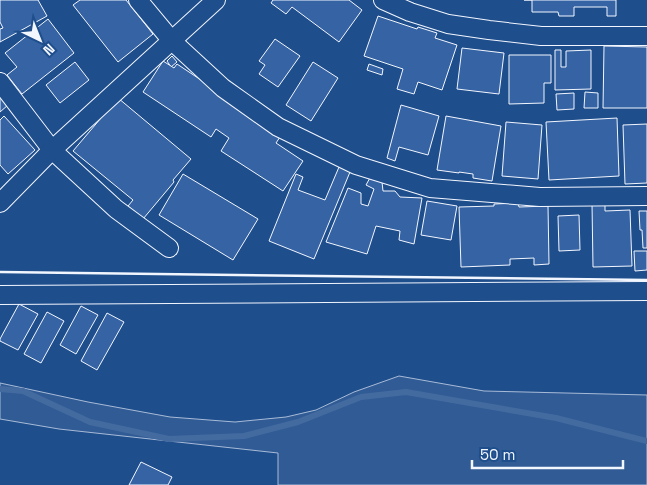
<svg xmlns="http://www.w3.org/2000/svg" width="647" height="485" viewBox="0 0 647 485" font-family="'Space Grotesk',sans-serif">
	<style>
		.built { fill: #305b95; stroke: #a8bbd7 }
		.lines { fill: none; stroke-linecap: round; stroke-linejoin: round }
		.stream { stroke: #446ba0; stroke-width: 6 }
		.building { fill: #3563a3; stroke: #f2f6ff }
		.street-casing { stroke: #f2f6ff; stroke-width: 20 }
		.street { stroke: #1f4e8c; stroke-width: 18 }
		.wall { stroke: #f2f6ff; stroke-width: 2.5 }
	</style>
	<rect width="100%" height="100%" fill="#1f4e8c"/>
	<path class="built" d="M399 376 484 391 647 395V485H278V453L59 429 0 419V383L88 402 170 417 235 422 286 417 316 410 354 392Z"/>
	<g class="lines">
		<path class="stream" d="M0 389 23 391 90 422 169 439 244 436 298 422 361 397 406 392 556 418 647 441"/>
	</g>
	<g class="building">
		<path d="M0 0H38L47 16 0 42V29L3 28 0 22Z"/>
		<path d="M80 0H126L153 34 118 62 73 5Z"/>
		<path d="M273 0H349L362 10 339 42 292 7 286 14 271 3Z"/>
		<path d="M524 0H616V16H607V7H574V16H559L558 12H532V0Z"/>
		<path d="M378 16 417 29 418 27 437 33 435 38 457 45 442 90 418 82 414 94 397 89 403 69 364 56Z"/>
		<path d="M48 19 74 53 22 94 7 75 17 67 5 53Z"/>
		<path d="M275 39 300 56 278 87 259 74 265 65 259 61Z"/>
		<path d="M604 46 647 47V108H603Z"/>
		<path d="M462 48 504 53 499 94 457 89Z"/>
		<path d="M555 50H561V67H566V51L591 50V89L555 90Z"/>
		<path d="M509 55H551V83H544V103L509 104Z"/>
		<path d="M172 56 177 62 171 67 167 61Z"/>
		<path d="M163 61 174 68 177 64 282 134 276 143 303 161 283 191 221 151 229 138 216 129 211 137 143 92Z"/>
		<path d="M75 62 89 80 60 103 46 85Z"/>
		<path d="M313 62 338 78 311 121 286 105Z"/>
		<path d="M369 64 383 69 382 75 367 70Z"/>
		<path d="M585 92 598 93V108H584Z"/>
		<path d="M574 93V109L557 110 556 94Z"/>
		<path d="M0 97 8 105 0 112Z"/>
		<path d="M118 98 191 159 173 180 174 182 143 219 128 206 133 200 73 151Z"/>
		<path d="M401 105 439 116 428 155 399 147 395 161 387 158Z"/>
		<path d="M4 116 35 150 8 174 0 165V120Z"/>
		<path d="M446 116 501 126 492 181 473 178V174L459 172V173L437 170Z"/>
		<path d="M617 118 619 176 549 180 546 122Z"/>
		<path d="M506 122 542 125 538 179 502 176Z"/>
		<path d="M647 124V183L625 184 623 125Z"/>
		<path d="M339 167 350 172 314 259 269 241 296 174 303 177 298 190 325 200Z"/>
		<path d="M183 174 258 219 233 260 159 215Z"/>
		<path d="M371 176 382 182 383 191H395L400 197 422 198 414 244 399 240 400 231 376 226 367 254 326 242 348 188 361 193V204L368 206 374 189 366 185Z"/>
		<path d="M427 201 457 206 451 240 421 235Z"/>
		<path d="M518 203 519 207 548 206 549 264 534 265V258L510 259V265L461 267 459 207 494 206V204Z"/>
		<path d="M592 204H605V211L630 210 632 266 593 267Z"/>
		<path d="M639 211H647V248H643L642 230H640Z"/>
		<path d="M579 215 580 250 559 251 558 216Z"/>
		<path d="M634 251H647V270L635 271Z"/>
		<path d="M19 304 38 314 18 350 0 341V339Z"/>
		<path d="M81 306 98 315 76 354 60 345Z"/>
		<path d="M47 312 64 321 41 363 24 354Z"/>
		<path d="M107 313 124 322 97 370 81 361Z"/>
		<path d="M141 462 172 477 168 485H129Z"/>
	</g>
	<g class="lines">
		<defs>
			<g id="street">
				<path d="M138 0 172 41 223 88 278 127 356 165 430 188 540 197 647 196"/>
				<path d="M383 0 410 12 448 24 489 30 541 36H647"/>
				<path d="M0 82 52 150 116 209 169 248"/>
				<path d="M0 203 52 150 216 0"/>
				<path d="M0 295 647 291"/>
			</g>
		</defs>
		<use href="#street" class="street-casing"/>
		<use href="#street" class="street"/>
		<path class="wall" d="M0 272 647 280"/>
	</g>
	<g transform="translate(40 40) rotate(137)" stroke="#1f4e8c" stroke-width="4" paint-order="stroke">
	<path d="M0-4L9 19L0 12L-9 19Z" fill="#f2f6ff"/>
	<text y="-8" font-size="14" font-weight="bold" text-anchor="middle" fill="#f2f6ff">N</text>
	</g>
	<path d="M472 460v8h151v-8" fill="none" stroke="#f2f6ff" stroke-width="2.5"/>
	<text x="480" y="460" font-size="15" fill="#f2f6ff" stroke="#1f4e8c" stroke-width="4" paint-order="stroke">50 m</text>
</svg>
